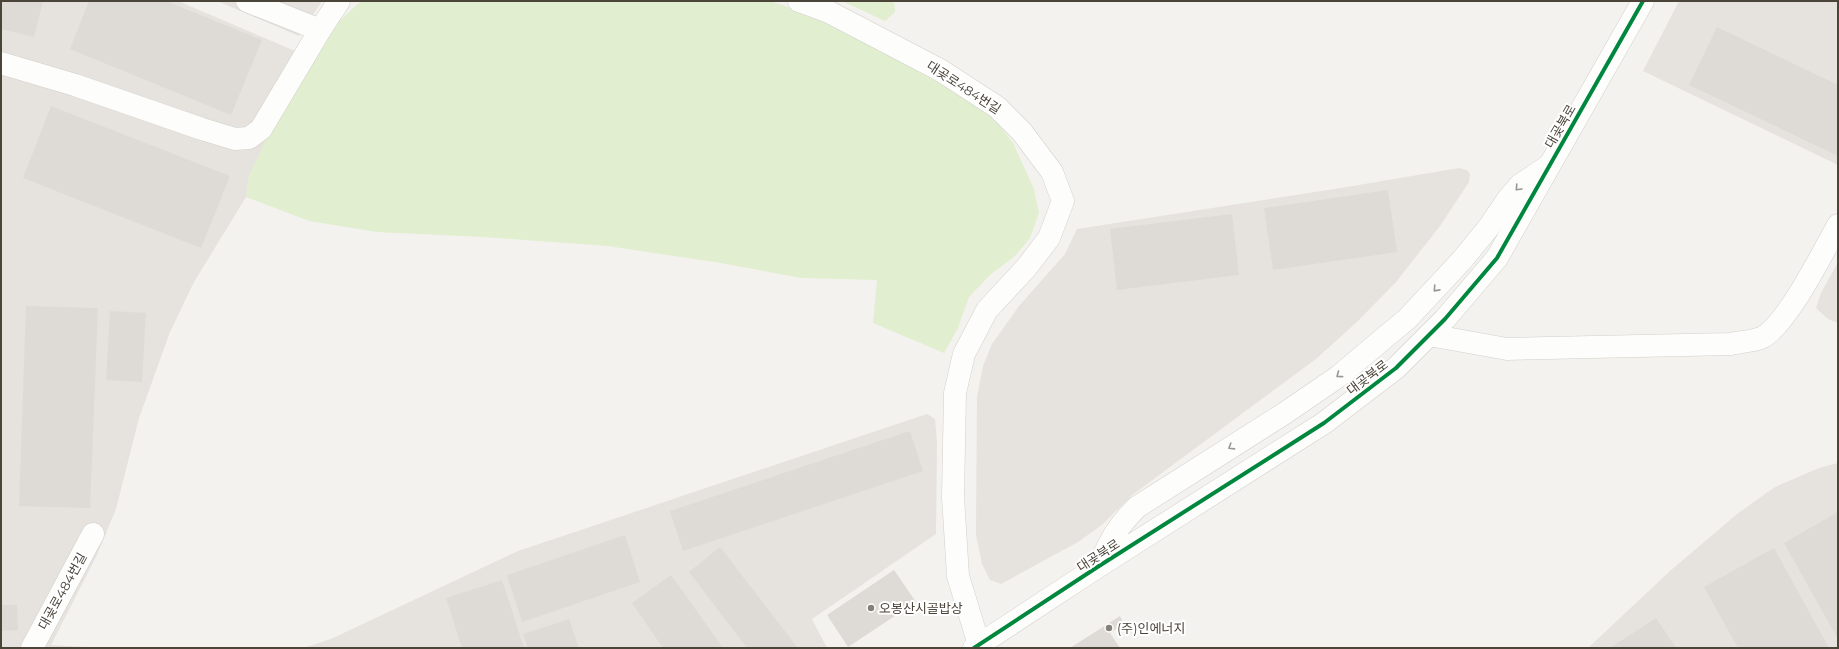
<svg xmlns="http://www.w3.org/2000/svg" width="1839" height="649" viewBox="0 0 1839 649" font-family="Montserrat,'Noto Sans KR',sans-serif">
	<style>
		.industrial { fill: #e6e2de }
		.green { fill: #e1eecf }
		.building { fill: #dedbd6 }
		.lines { fill: none; stroke-linecap: round; stroke-linejoin: round }
		.minor-casing { stroke: #d2d0cb; stroke-width: 23 }
		.minor { stroke: #fdfdfc; stroke-width: 22 }
		.cycleway-casing { stroke: #fff; stroke-width: 6 }
		.cycleway { stroke: #00873e; stroke-width: 4 }
		.oneway { stroke: #9b9791 }
		.poi-dot { fill: #868178; stroke: #fff; stroke-width: 1.5 }
		.labels { text-anchor: middle; dominant-baseline: central; stroke-width: 4; stroke-linejoin: round; paint-order: stroke }
		.street-label { font-size: 13px; fill: #4b4439; stroke: #fff }
		.poi-label { font-size: 13px; fill: #4b4439; stroke: #fff; text-anchor: start }
	</style>
	<rect width="100%" height="100%" fill="#f4f2ee"/>
	<g class="industrial">
		<path d="M1 1H178L314 59 249 176 246 197 194 282 170 332 139 418 116 509 96 557 51 645 105 648H1Z"/>
		<path d="M217 1H322L299 36Z"/>
		<path d="M1679 1H1838V165L1643 71Z"/>
		<path d="M1459 168 1467 170 1470 174 1469 182 1440 226 1396 282 1358 321 1316 359 1132 495 1103 524 1078 542 1001 584 990 580 982 564 976 535 977 397 983 366 992 344 1019 306 1065 254 1077 229 1341 188Z"/>
		<path d="M1838 262V323L1828 319 1816 308 1821 293Z"/>
		<path d="M927 414 935 419 937 443 936 534 812 619 827 648H303L331 639 518 551Z"/>
		<path d="M1838 463V648H1588L1670 571 1737 514 1775 487 1819 468Z"/>
	</g>
	<g class="green">
		<path d="M361 1H770L815 16 872 44 990 113 1013 143 1034 189 1039 213 1030 238 1015 256 991 274 969 297 958 328 944 353 873 323 877 280 801 278 721 263 607 246 483 237 377 232 309 221 246 197 249 176 266 139 298 84 337 23Z"/>
		<path d="M842 1H894L895 12 885 21Z"/>
	</g>
	<g class="building">
		<path d="M1 1H43L34 37 1 29Z"/>
		<path d="M89 1H166L262 40 231 115 70 49Z"/>
		<path d="M1717 27 1838 85V156L1689 85Z"/>
		<path d="M51 106 230 176 201 248 23 178Z"/>
		<path d="M1388 190 1397 252 1273 270 1264 208Z"/>
		<path d="M1232 214 1239 275 1117 290 1110 229Z"/>
		<path d="M26 306 98 308 90 508 19 506Z"/>
		<path d="M110 311 146 313 142 382 106 380Z"/>
		<path d="M910 431 923 471 683 551 670 511Z"/>
		<path d="M1838 512V639L1784 543Z"/>
		<path d="M625 535 640 582 522 622 507 575Z"/>
		<path d="M720 547 798 648H747L689 572Z"/>
		<path d="M1774 548 1829 648H1738L1704 587Z"/>
		<path d="M894 570 916 602 848 647 827 615Z"/>
		<path d="M671 575 723 648H663L632 603Z"/>
		<path d="M502 580 524 648H462L446 598Z"/>
		<path d="M1 605H17L18 630 1 631Z"/>
		<path d="M1120 616 1124 624 1110 633 1120 648H1070Z"/>
		<path d="M1656 618 1676 648H1610Z"/>
		<path d="M569 619 579 648H528L523 634Z"/>
	</g>
	<g class="lines">
		<defs>
			<g id="minor">
				<path d="M247 1 320 30 339 1"/>
				<path d="M799 1 829 12 940 70 997 107 1022 132 1052 172 1063 201 1049 238 1026 268 987 310 964 354 955 393 953 497 958 576 980 648"/>
				<path d="M1 63 75 85 202 129 235 139 249 138 261 129 320 30"/>
				<path d="M1429 335 1507 349 1731 344C1741 342 1753 341 1761 338 1786 327 1824 250 1838 225"/>
				<path d="M1099 566C1110 540 1117 527 1137 507L1285 413 1339 376 1377 344 1407 319 1462 260 1489 227 1508 199 1520 185 1547 167"/>
				<path d="M32 648 93 534"/>
				<path d="M974 648 1099 566 1324 423 1396 368 1445 319 1497 258 1643 1"/>
			</g>
		</defs>
		<use href="#minor" class="minor-casing"/>
		<use href="#minor" class="minor"/>
		<defs>
			<path id="cycleway" d="M974 648 1099 566 1324 423 1396 368 1445 319 1497 258 1643 1"/>
		</defs>
		<use href="#cycleway" class="cycleway-casing"/>
		<use href="#cycleway" class="cycleway"/>
	</g>
	<defs><path id="oneway-chevron" d="M-2-3.5L2.5 0L-2 3.5" fill="none" stroke-width="1.6" stroke-linecap="round" stroke-linejoin="round"/></defs>
	<g class="oneway">
		<use href="#oneway-chevron" transform="translate(1518 188) rotate(133)"/>
		<use href="#oneway-chevron" transform="translate(1436 289) rotate(132)"/>
		<use href="#oneway-chevron" transform="translate(1339 375) rotate(143)"/>
		<use href="#oneway-chevron" transform="translate(1231 447) rotate(148)"/>
	</g>
	<g class="poi-dot">
		<circle cx="871" cy="608" r="4"/>
		<circle cx="1109" cy="628" r="4"/>
	</g>
	<g class="labels">
		<g class="street-label">
			<text transform="translate(964 87) rotate(33)">대곶로484번길</text>
			<text transform="translate(1560 126) rotate(-60)">대곶북로</text>
			<text transform="translate(1367 377) rotate(-37)">대곶북로</text>
			<text transform="translate(1098 555) rotate(-33)">대곶북로</text>
			<text transform="translate(62 591) rotate(-61)">대곶로484번길</text>
		</g>
		<g class="poi-label">
			<text x="879" y="608">오봉산시골밥상</text>
			<text x="1117" y="628">(주)인에너지</text>
		</g>
	</g>
	<rect width="1839" height="649" fill="none" stroke="#4b4439" stroke-width="4"/>
</svg>
